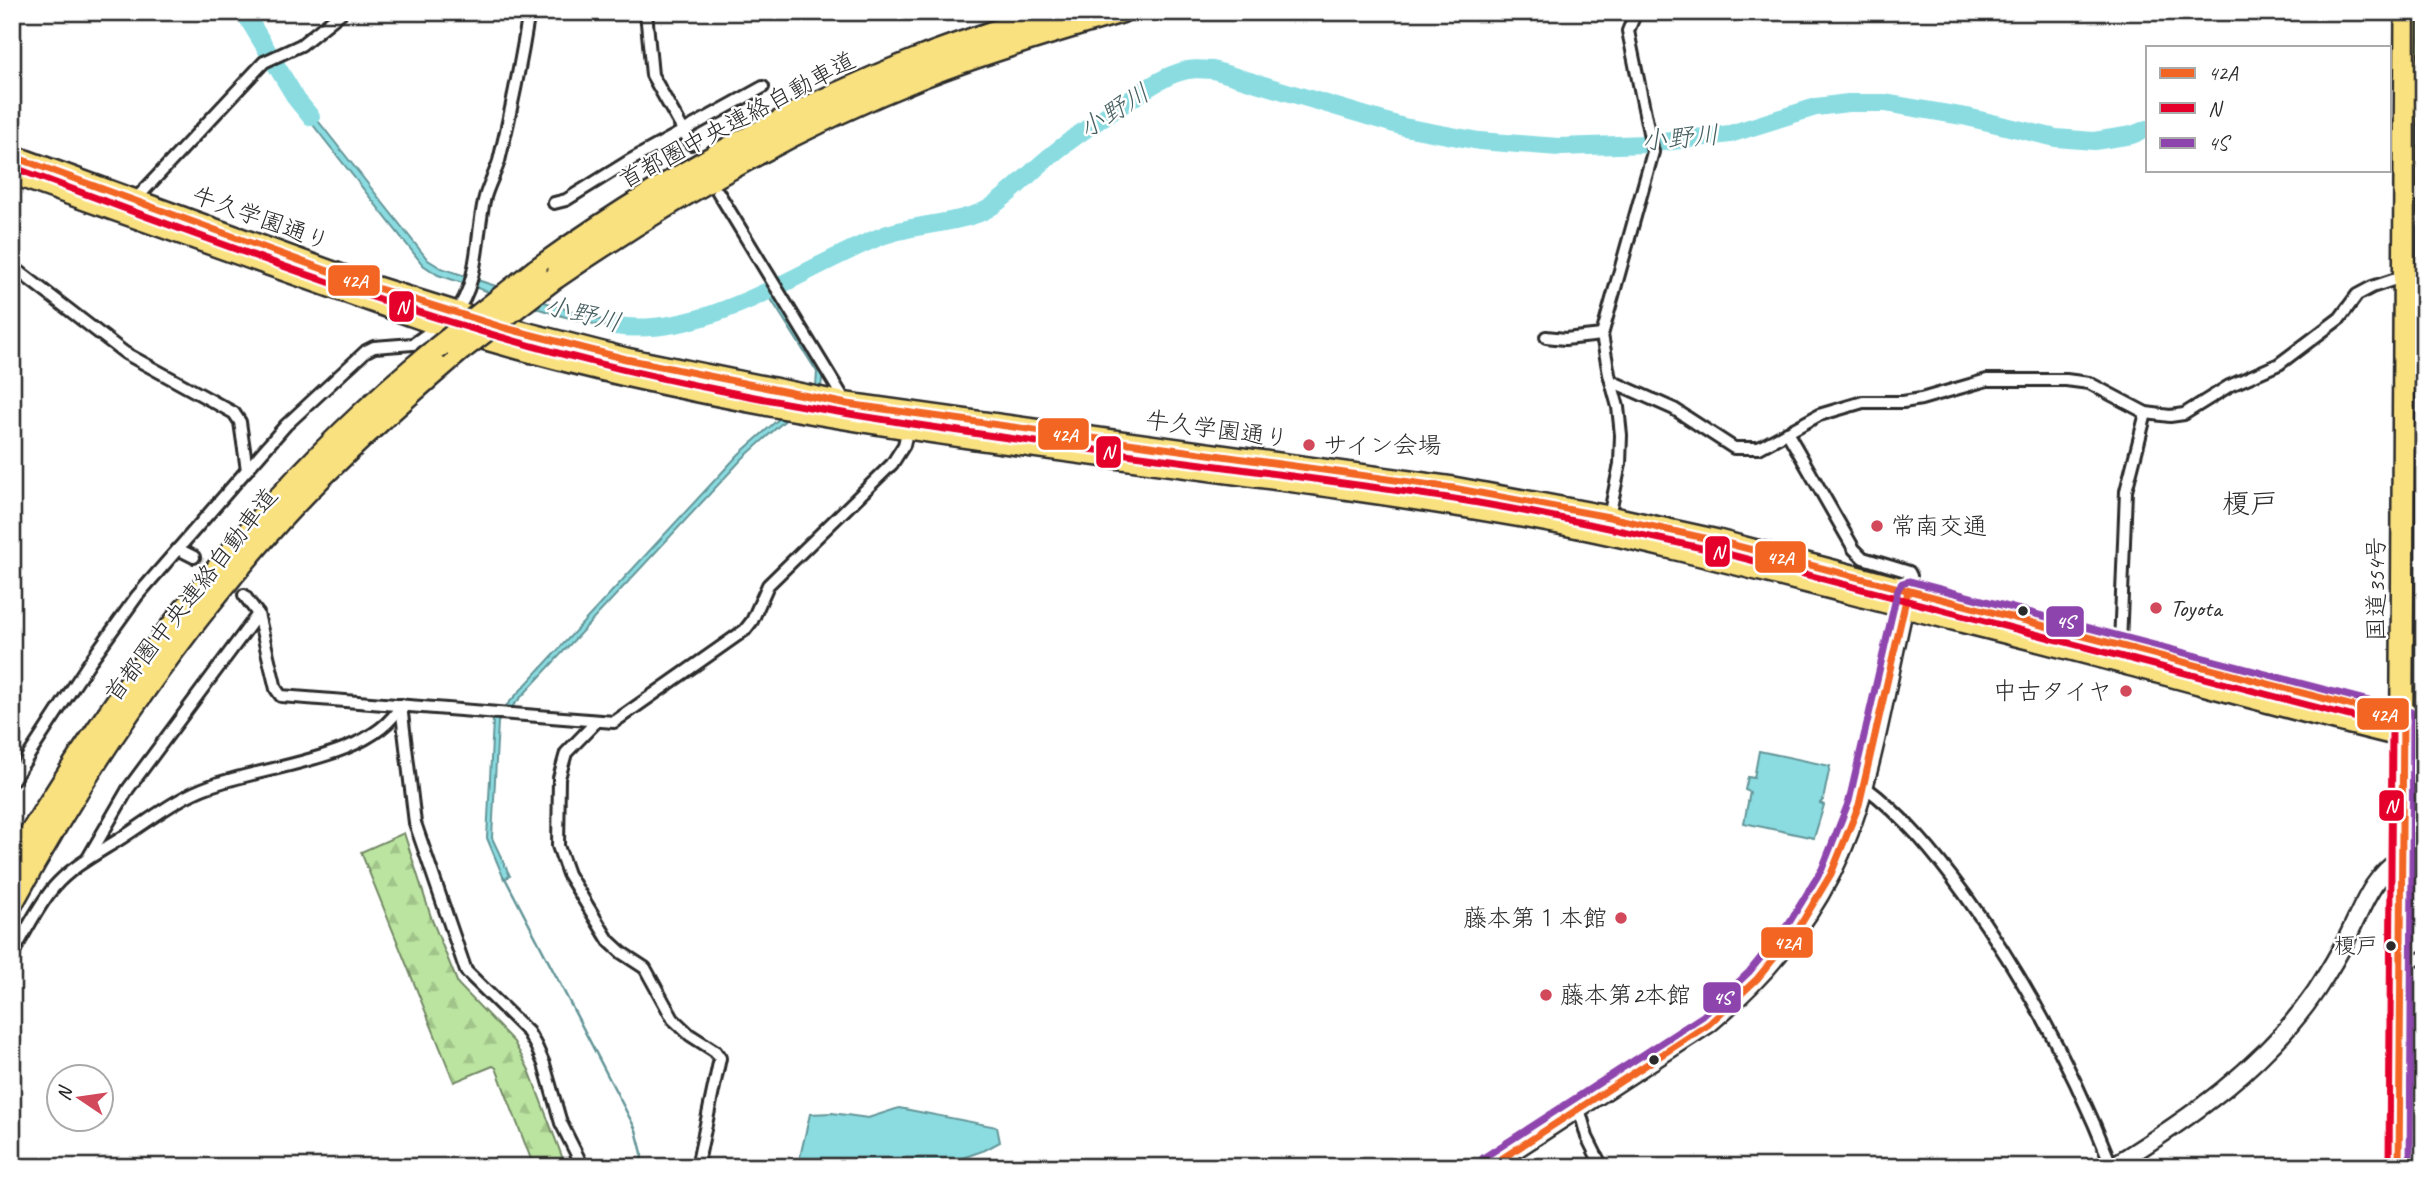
<svg xmlns="http://www.w3.org/2000/svg" width="2436" height="1179" viewBox="0 0 2436 1179" font-family="Caveat,'Klee One',sans-serif">
	<style>
		.grass { fill: url(#grass-dots); stroke: #738866; stroke-width: 2 }
		.forest { fill: url(#forest-firs); stroke: #738866; stroke-width: 2 }
		.water { fill: #8adce1; stroke: #649598; stroke-width: 2 }
		.lines { fill: none; stroke-linecap: round; stroke-linejoin: round }
		.stream { stroke: #649598; stroke-width: 2.5 }
		.river { stroke: #8adce1; stroke-width: 18 }
		.street-tunnel { stroke: #d5d5d5; stroke-width: 10; stroke-dasharray: 10 5; stroke-linecap: butt }
		.street-casing { stroke: #2b2b2b; stroke-width: 16 }
		.secondary-casing { stroke: #2b2b2b; stroke-width: 21 }
		.highway-casing { stroke: #2b2b2b; stroke-width: 26 }
		.street { stroke: #fff; stroke-width: 10 }
		.secondary { stroke: #fff; stroke-width: 16 }
		.highway { stroke: #fae180; stroke-width: 21 }
		.highway-bridge-casing { stroke: #2b2b2b; stroke-width: 26; stroke-linecap: butt }
		.highway-bridge { stroke: #fae180; stroke-width: 21 }
		.bus-1-casing { stroke: #fff; stroke-width: 12 }
		.bus-2-casing { stroke: #fff; stroke-width: 12 }
		.bus-3-casing { stroke: #fff; stroke-width: 12 }
		.bus-1 { stroke: #f26522; stroke-width: 7 }
		.bus-2 { stroke: #e4002b; stroke-width: 7 }
		.bus-3 { stroke: #8e44ad; stroke-width: 7 }
		.poi-dot { fill: #d1495b; stroke: #fff; stroke-width: 2.5 }
		.bus-dot { fill: #2b2b2b; stroke: #fff; stroke-width: 2.5 }
		.labels { text-anchor: middle; dominant-baseline: central; stroke-width: 5; stroke-linejoin: round; paint-order: stroke }
		.bus-label { font-size: 22px; fill: #2b2b2b; stroke: #fff; text-anchor: end }
		.street-label { font-size: 24px; fill: #2b2b2b; stroke: #fff }
		.poi-label { font-size: 24px; fill: #2b2b2b; stroke: #fff; text-anchor: start }
		.water-label { font-size: 26px; font-style: italic; fill: #486062; stroke: #fff }
		.quarter-label { font-size: 28px; fill: #2b2b2b; stroke: #fff }
		.line-badge { stroke: #fff; stroke-width: 2.5 }
		.badge-label { font-size: 19px; text-anchor: middle; font-weight: bold; fill: #fff }
	</style>
	<defs>
		<pattern id="grass-dots" width="8" height="8" patternUnits="userSpaceOnUse" patternTransform="scale(1.75)"><rect width="8" height="8" fill="#bbe4a0"/><path d="M2 2h.1M6 6h.1" fill="none" stroke="#a1c48a" stroke-width="1.8" stroke-linecap="round"/></pattern>
		<pattern id="forest-firs" width="22" height="20" patternUnits="userSpaceOnUse" patternTransform="scale(1.75)"><rect width="22" height="20" fill="#bbe4a0"/><path d="M5 1l3.5 6h-7zM16 11l3.5 6h-7z" fill="#a1c48a"/></pattern>
	</defs>
	<rect width="100%" height="100%" fill="#fff"/>
	<filter id="ink" filterUnits="userSpaceOnUse"><feTurbulence type="fractalNoise" baseFrequency=".0143" numOctaves="2"/><feDisplacementMap in="SourceGraphic" scale="14" xChannelSelector="R" yChannelSelector="G"/><feConvolveMatrix kernelMatrix="1 2 1 2 8 2 1 2 1" color-interpolation-filters="sRGB"/></filter>
	<g filter="url(#ink)">
		<path class="grass" d="M2416 12H2424L2422 107 2415 110Z"/>
		<path class="forest" d="M404 833 432 920 458 984 514 1042 529 1070 566 1167H534L496 1068 493 1066 454 1082 361 852Z"/>
		<g class="water">
			<path d="M300 98 428 260 441 268 596 319 638 324V330C574 327 500 294 438 275L423 265 295 102Z"/>
			<path d="M774 291 823 370 821 388 743 458 498 722 492 838 510 876 504 879 487 838 493 720 739 454 816 386 817 372 769 296Z"/>
			<path d="M1759 751 1830 766 1823 800 1820 803 1824 805 1814 838 1744 823 1750 792 1745 790 1748 777 1754 778Z"/>
			<path d="M899 1108 997 1127 1000 1142 985 1150 937 1167H803L799 1161 810 1114 832 1113 868 1118Z"/>
		</g>
		<g class="lines">
			<g class="stream">
				<path d="M2418 163 2419 126"/>
				<path d="M2418 188V173"/>
				<path d="M769 289 771 293"/>
				<path d="M505 878 636 1130 642 1153 641 1167"/>
			</g>
			<g class="river">
				<path d="M244 12 297 100 311 117"/>
				<path d="M615 326C708 339 799 269 882 236 914 224 956 224 984 211 1001 203 1027 176 1041 164 1068 140 1097 121 1127 102 1142 92 1159 79 1177 73 1189 68 1201 69 1213 70L1404 127 1479 141 1559 147 1646 144 1730 134 1816 107 1848 103H1885L1967 117 2056 138 2094 141 2132 135 2147 129"/>
			</g>
			<path class="street-tunnel" d="M194 557 244 595"/>
			<defs>
				<g id="street">
					<path d="M646 12 652 75 691 144"/>
					<path d="M718 192 847 404"/>
					<path d="M134 201 264 62 301 45 342 12"/>
					<path d="M2405 201 2424 190"/>
					<path d="M554 203 566 200 629 161 763 87"/>
					<path d="M12 266 125 353 234 413 240 422 247 470"/>
					<path d="M454 314C479 286 476 236 484 201 487 187 495 174 499 161 511 112 521 62 529 12"/>
					<path d="M1546 337 1565 339 1602 335"/>
					<path d="M2404 362 2424 365"/>
					<path d="M1611 381 1674 409 1734 448H1759L1819 415 1863 402H1903L1921 399 1987 380H2066L2089 383 2146 413 2170 416 2184 414 2229 386 2279 364 2340 318 2357 295 2372 287 2405 276"/>
					<path d="M1787 432 1854 549 1863 558 1909 572 1911 576 1908 591"/>
					<path d="M1609 517 1620 464 1621 435 1618 407 1609 374 1602 335 1653 152 1628 31 1636 12"/>
					<path d="M178 549 194 557"/>
					<path d="M244 595 258 614 276 689 281 696 614 722 745 630 752 621 768 585 892 464 904 445 909 424"/>
					<path d="M2120 645 2126 491 2146 413"/>
					<path d="M401 705 415 823 466 971 528 1032 536 1046 544 1064 561 1123 583 1167"/>
					<path d="M597 721 566 753 559 778 558 846 568 874 609 941 622 953 645 968 673 1019 690 1035 715 1051 720 1058 697 1167"/>
					<path d="M12 781 91 660 137 596 286 425 366 351 374 347 413 344 441 324"/>
					<path d="M1864 786C1904 816 1936 855 1965 895 2026 979 2074 1071 2112 1167"/>
					<path d="M88 858 128 789 258 614"/>
					<path d="M12 955C25 933 37 907 54 887 72 866 100 852 123 837 151 819 178 797 210 786 264 766 373 759 401 705"/>
					<path d="M2400 963 2411 962 2424 957"/>
					<path d="M1579 1108 1587 1137 1602 1167"/>
				</g>
				<g id="secondary">
					<path d="M1489 1167 1709 1024C1777 967 1831 896 1857 811 1879 742 1890 668 1907 597"/>
					<path d="M2111 1167C2187 1120 2265 1067 2316 991 2327 974 2339 954 2348 936 2364 904 2371 879 2401 858"/>
				</g>
				<g id="highway">
					<path d="M12 156 364 284 505 328 626 359 847 404 1453 488 1609 517 1718 541 2424 725"/>
					<path d="M12 173 440 325C795 437 1168 453 1533 518 1640 538 1745 566 1851 593 1943 617 2036 639 2128 664 2226 690 2324 718 2424 741"/>
					<path d="M536 270C653 186 784 112 918 59 963 41 1009 27 1054 12"/>
					<path d="M555 278C671 198 793 128 924 76 988 51 1055 31 1121 12"/>
					<path d="M2408 787 2412 770 2424 756"/>
					<path d="M12 864C127 672 262 491 436 349"/>
					<path d="M12 903C86 767 177 635 280 520 335 460 396 405 458 352"/>
					<path d="M2399 1167 2406 12"/>
				</g>
			</defs>
			<use href="#street" class="street-casing"/>
			<use href="#secondary" class="secondary-casing"/>
			<use href="#highway" class="highway-casing"/>
			<use href="#street" class="street"/>
			<use href="#secondary" class="secondary"/>
			<use href="#highway" class="highway"/>
			<defs>
				<g id="highway-bridge">
					<path d="M436 349 536 270"/>
					<path d="M458 352 555 278"/>
				</g>
			</defs>
			<use href="#highway-bridge" class="highway-bridge-casing"/>
			<use href="#highway-bridge" class="highway-bridge"/>
			<defs>
				<g id="bus-1">
					<path d="M12 156 364 284 505 328 626 359 847 404 1453 488 1609 517 1718 541 2403 719 2399 1167"/>
					<path d="M1489 1167 1709 1024 1757 979 1798 929 1831 874 1859 805 1908 591"/>
				</g>
				<path id="bus-2" d="M12 167C213 240 413 320 622 369 894 433 1173 456 1448 498 1538 512 1627 532 1716 551L2392 727 2389 1167"/>
				<path id="bus-3" d="M1483 1158 1703 1016 1749 972 1789 923 1822 869 1849 801 1898 589 1902 583 1909 581 2411 712 2413 719 2410 1167"/>
			</defs>
			<use href="#bus-1" class="bus-1-casing"/>
			<use href="#bus-2" class="bus-2-casing"/>
			<use href="#bus-3" class="bus-3-casing"/>
			<use href="#bus-1" class="bus-1"/>
			<use href="#bus-2" class="bus-2"/>
			<use href="#bus-3" class="bus-3"/>
		</g>
	</g>
	<g class="poi-dot">
		<circle cx="1309" cy="445" r="7"/>
		<circle cx="1877" cy="526" r="7"/>
		<circle cx="2156" cy="608" r="7"/>
		<circle cx="2126" cy="691" r="7"/>
		<circle cx="1621" cy="918" r="7"/>
		<circle cx="1546" cy="995" r="7"/>
	</g>
	<g class="bus-dot">
		<circle cx="2023" cy="611" r="6"/>
		<circle cx="2391" cy="946" r="6"/>
		<circle cx="1654" cy="1060" r="6"/>
	</g>
	<g class="labels">
		<g class="bus-label">
			<text x="2378" y="946">榎戸</text>
		</g>
		<g class="street-label">
			<text transform="translate(737 120) rotate(-28)">首都圏中央連絡自動車道</text>
			<text transform="translate(261 218) rotate(20)">牛久学園通り</text>
			<text transform="translate(1217 429) rotate(8)">牛久学園通り</text>
			<text transform="translate(2376 589) rotate(-90)">国道354号</text>
			<text transform="translate(191 595) rotate(-52)">首都圏中央連絡自動車道</text>
		</g>
		<g class="poi-label">
			<text x="1323" y="445">サイン会場</text>
			<text x="1891" y="526">常南交通</text>
			<text x="2170" y="608">Toyota</text>
			<text x="2112" y="691" text-anchor="end">中古タイヤ</text>
			<text x="1607" y="918" text-anchor="end">藤本第１本館</text>
			<text x="1560" y="995">藤本第2本館</text>
		</g>
		<g class="water-label">
			<text transform="translate(1114 111) rotate(-32)">小野川</text>
			<text transform="translate(1680 138) rotate(-5)">小野川</text>
			<text transform="translate(583 314) rotate(14)">小野川</text>
		</g>
		<g class="quarter-label">
			<text x="2250" y="503">榎戸</text>
		</g>
	</g>
	<g class="line-badge">
		<rect x="327" y="264" width="54" height="33" rx="7" fill="#f26522"/>
		<rect x="388" y="290" width="27" height="33" rx="7" fill="#e4002b"/>
		<rect x="1037" y="417" width="53" height="34" rx="7" fill="#f26522"/>
		<rect x="1095" y="435" width="27" height="34" rx="7" fill="#e4002b"/>
		<rect x="1704" y="535" width="27" height="33" rx="7" fill="#e4002b"/>
		<rect x="1754" y="540" width="53" height="34" rx="7" fill="#f26522"/>
		<rect x="2045" y="605" width="40" height="33" rx="7" fill="#8e44ad"/>
		<rect x="2356" y="697" width="54" height="34" rx="7" fill="#f26522"/>
		<rect x="2378" y="789" width="27" height="33" rx="7" fill="#e4002b"/>
		<rect x="1760" y="926" width="54" height="33" rx="7" fill="#f26522"/>
		<rect x="1702" y="981" width="40" height="33" rx="7" fill="#8e44ad"/>
	</g>
	<g class="badge-label">
		<text x="354" y="287">42A</text>
		<text x="402" y="313">N</text>
		<text x="1064" y="441">42A</text>
		<text x="1108" y="458">N</text>
		<text x="1718" y="558">N</text>
		<text x="1780" y="564">42A</text>
		<text x="2065" y="628">4S</text>
		<text x="2383" y="721">42A</text>
		<text x="2391" y="812">N</text>
		<text x="1787" y="949">42A</text>
		<text x="1722" y="1004">4S</text>
	</g>
	<rect width="2436" height="1179" fill="none" stroke="#fff" stroke-width="42"/>
	<rect x="21" y="21" width="2394" height="1137" fill="none" stroke="#2b2b2b" stroke-width="2.5" filter="url(#ink)"/>
	<rect x="2146" y="46" width="245" height="126" fill="#ffffff" stroke="#aaaaaa" stroke-width="2"/>
	<rect x="2160" y="68" width="35" height="10" fill="#f26522" stroke="#aaaaaa" stroke-width="2"/>
	<text x="2208" y="80" font-size="21" fill="#2b2b2b">42A</text>
	<rect x="2160" y="103" width="35" height="10" fill="#e4002b" stroke="#aaaaaa" stroke-width="2"/>
	<text x="2208" y="116" font-size="21" fill="#2b2b2b">N</text>
	<rect x="2160" y="138" width="35" height="10" fill="#8e44ad" stroke="#aaaaaa" stroke-width="2"/>
	<text x="2208" y="150" font-size="21" fill="#2b2b2b">4S</text>
	<g transform="translate(80 1098) rotate(283)"><circle r="33" fill="#ffffff" stroke="#aaaaaa" stroke-width="2"/>
	<path d="M0-5L12 26L0 18L-12 26Z" fill="#d1495b"/>
	<text y="-10" font-size="19" font-weight="bold" text-anchor="middle" fill="#2b2b2b">N</text>
	</g>
</svg>
